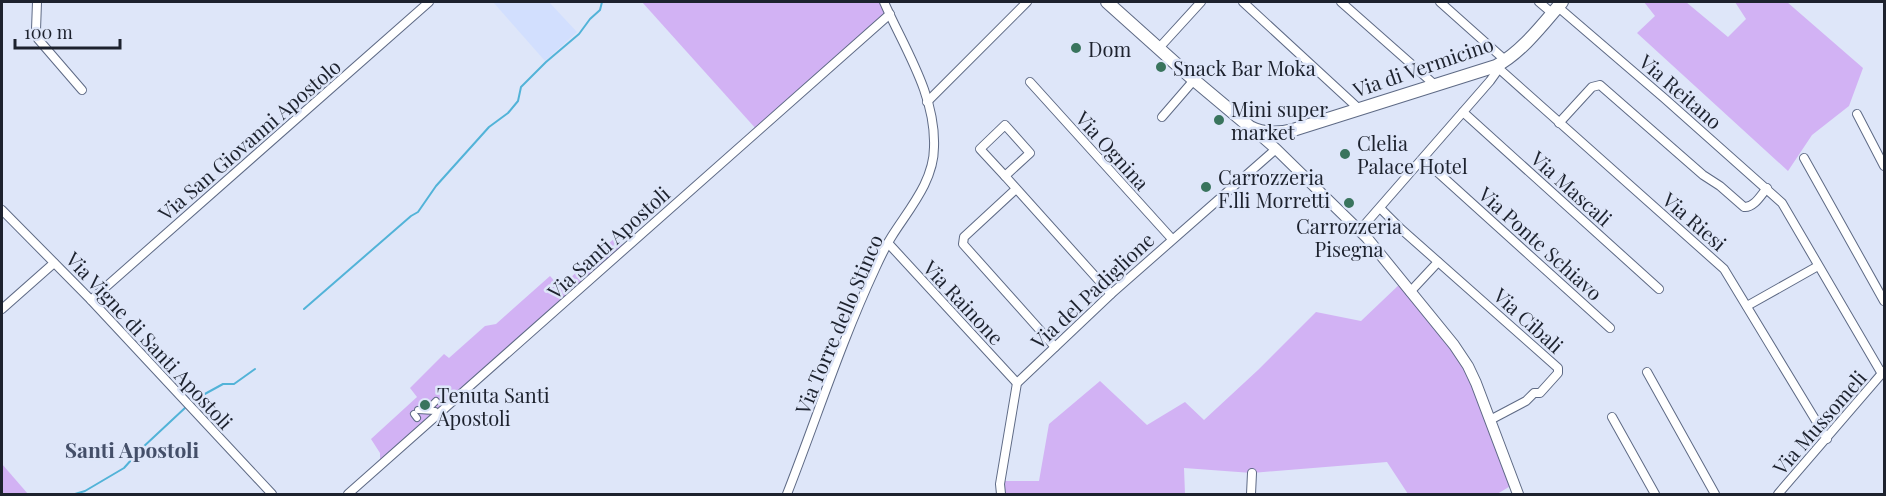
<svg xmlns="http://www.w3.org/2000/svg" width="1886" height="496" viewBox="0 0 1886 496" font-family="'Playfair Display',serif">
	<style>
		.built { fill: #d2dffe }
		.green { fill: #d2b2f4 }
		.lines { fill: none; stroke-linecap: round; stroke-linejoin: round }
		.stream { stroke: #52b3d8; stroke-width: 2 }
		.pedestrian-casing { stroke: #5e6a85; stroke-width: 8 }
		.minor-casing { stroke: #5e6a85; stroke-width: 10 }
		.tertiary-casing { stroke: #5e6a85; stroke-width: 12 }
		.secondary-casing { stroke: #5e6a85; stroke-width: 14 }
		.pedestrian { stroke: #fff; stroke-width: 6 }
		.minor { stroke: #fff; stroke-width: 8 }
		.tertiary { stroke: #fff; stroke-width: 10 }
		.secondary { stroke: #fff; stroke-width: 12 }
		.poi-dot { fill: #39745d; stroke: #dee6f9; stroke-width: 2 }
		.labels { text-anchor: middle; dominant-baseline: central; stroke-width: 5; stroke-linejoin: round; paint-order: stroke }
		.poi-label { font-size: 20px; fill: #1d222e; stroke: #dee6f9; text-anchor: start }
		.street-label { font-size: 20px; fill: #1d222e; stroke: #dee6f9 }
		.neighbourhood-label { font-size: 21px; font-weight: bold; fill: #444f69; stroke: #dee6f9 }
	</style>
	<rect width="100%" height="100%" fill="#dee6f9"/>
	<path class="built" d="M493 2H549L577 32 545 61Z"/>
	<g class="green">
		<path d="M642 2H881L888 14 757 130Z"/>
		<path d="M1644 2H1686L1728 37 1746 19 1735 2H1787L1863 68 1849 106 1812 135 1788 171 1637 33 1655 16Z"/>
		<path d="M616 237 624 247 380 460V453L371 439 417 397 410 388 444 354 449 358 485 326 496 324 550 276 560 287Z"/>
		<path d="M1402 282 1459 353 1514 484 1497 494H1408L1387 462 1252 473 1184 468 1185 494H1001V481H1039L1049 424 1100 381 1147 425 1185 402 1204 420 1258 370 1316 312 1361 321Z"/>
		<path d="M2 464 28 494H2Z"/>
	</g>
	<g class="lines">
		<g class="stream">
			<path d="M304 309 411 216 418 212 436 186 489 127 508 113 518 101 521 87 546 62 579 34 590 19 600 10 602 2"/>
			<path d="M192 401 223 384H234L255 369"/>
			<path d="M75 494 85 491 124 468 141 449 186 407"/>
		</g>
		<defs>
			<g id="pedestrian">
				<path d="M418 410 435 411"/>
				<path d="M427 410 436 401"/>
				<path d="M414 414 417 418"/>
			</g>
			<g id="minor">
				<path d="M37 2 36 30 38 39 82 90"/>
				<path d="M1243 2 1358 108"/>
				<path d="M1341 2 1435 85"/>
				<path d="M1539 2 1552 13"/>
				<path d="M1558 7 1664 98 1782 203 1882 374"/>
				<path d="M1159 48 1201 2"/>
				<path d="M1496 66 1724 269 1827 439"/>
				<path d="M1030 82 1172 239"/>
				<path d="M927 102 1027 2"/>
				<path d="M1463 112 1659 289"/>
				<path d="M1857 114 1884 166"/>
				<path d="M1162 117 1194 80"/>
				<path d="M1559 123 1592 87 1600 85 1703 175 1720 186 1744 207C1754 208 1761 195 1767 188"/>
				<path d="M1005 125 1030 153 1005 176 980 149Z"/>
				<path d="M1804 158 1884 301"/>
				<path d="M1423 159 1610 328"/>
				<path d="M1005 176 1111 294"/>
				<path d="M1016 189 964 237 963 244 1055 347"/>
				<path d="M1380 208 1401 229 1558 368V373L1540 393H1534L1526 401 1490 420"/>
				<path d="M2 210 91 300 272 494"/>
				<path d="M1360 230 1490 81 1505 60 1440 2"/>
				<path d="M888 243 1017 383"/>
				<path d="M1410 292 1438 262"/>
				<path d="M91 300 429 2"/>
				<path d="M1747 306 1818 266"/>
				<path d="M2 309 54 263"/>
				<path d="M1647 372 1715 494"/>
				<path d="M1612 417 1655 494"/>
				<path d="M348 494 890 14"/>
				<path d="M787 494C816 420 841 342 875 269 880 258 885 247 892 236 909 209 934 181 934 147 936 95 904 48 884 2"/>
				<path d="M1001 494 1000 484 1017 383 1111 294 1276 149"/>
				<path d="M1251 494 1252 473"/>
				<path d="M1778 494 1884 371"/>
			</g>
			<path id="tertiary" d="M1253 129 1276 149 1367 238 1454 345 1468 366 1476 383 1518 494"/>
			<path id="secondary" d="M1107 2 1194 80 1250 127C1264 134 1278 134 1293 130L1496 66C1522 52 1543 24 1562 2"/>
		</defs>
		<use href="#pedestrian" class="pedestrian-casing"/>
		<use href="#minor" class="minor-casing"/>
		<use href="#tertiary" class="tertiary-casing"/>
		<use href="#secondary" class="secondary-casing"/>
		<use href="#pedestrian" class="pedestrian"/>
		<use href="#minor" class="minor"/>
		<use href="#tertiary" class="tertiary"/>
		<use href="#secondary" class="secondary"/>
	</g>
	<g class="poi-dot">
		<circle cx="1076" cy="48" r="6"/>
		<circle cx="1161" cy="67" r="6"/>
		<circle cx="1219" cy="120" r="6"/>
		<circle cx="1345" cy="154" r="6"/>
		<circle cx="1206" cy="187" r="6"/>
		<circle cx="1349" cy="203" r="6"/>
		<circle cx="425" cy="405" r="6"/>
	</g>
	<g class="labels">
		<g class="poi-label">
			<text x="1088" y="48">Dom</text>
			<text x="1173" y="67">Snack Bar Moka</text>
			<text x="1231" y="108">Mini super<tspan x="1231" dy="23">market</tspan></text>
			<text x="1357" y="142">Clelia<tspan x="1357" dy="23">Palace Hotel</tspan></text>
			<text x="1218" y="176">Carrozzeria<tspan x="1218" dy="23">F.lli Morretti</tspan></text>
			<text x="1349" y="225" text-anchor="middle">Carrozzeria<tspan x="1349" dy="23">Pisegna</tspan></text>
			<text x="437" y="394">Tenuta Santi<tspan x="437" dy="23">Apostoli</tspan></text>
		</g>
		<g class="street-label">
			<text transform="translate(1423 66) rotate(-19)">Via di Vermicino</text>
			<text transform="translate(1681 91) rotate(41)">Via Reitano</text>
			<text transform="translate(249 139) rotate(-41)">Via San Giovanni Apostolo</text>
			<text transform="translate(1113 150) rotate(48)">Via Ognina</text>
			<text transform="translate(1572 188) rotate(42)">Via Mascali</text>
			<text transform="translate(1695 221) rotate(41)">Via Riesi</text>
			<text transform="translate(608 242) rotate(-42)">Via Santi Apostoli</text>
			<text transform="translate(1541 243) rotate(42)">Via Ponte Schiavo</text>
			<text transform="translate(1092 290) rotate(-43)">Via del Padiglione</text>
			<text transform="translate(964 302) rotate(47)">Via Rainone</text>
			<text transform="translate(1529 320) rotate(42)">Via Cibali</text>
			<text transform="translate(838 324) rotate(-67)">Via Torre dello Stinco</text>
			<text transform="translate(150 340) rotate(47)">Via Vigne di Santi Apostoli</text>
			<text transform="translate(1819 422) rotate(-49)">Via Mussomeli</text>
		</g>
		<g class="neighbourhood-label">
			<text x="132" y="449">Santi Apostoli</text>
		</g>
	</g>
	<rect width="1886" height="496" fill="none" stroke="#1d222e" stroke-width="6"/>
	<path d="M15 39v9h105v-9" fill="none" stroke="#1d222e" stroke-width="3"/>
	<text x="24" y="39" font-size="18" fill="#1d222e" stroke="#dee6f9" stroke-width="4.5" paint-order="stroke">100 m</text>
</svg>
